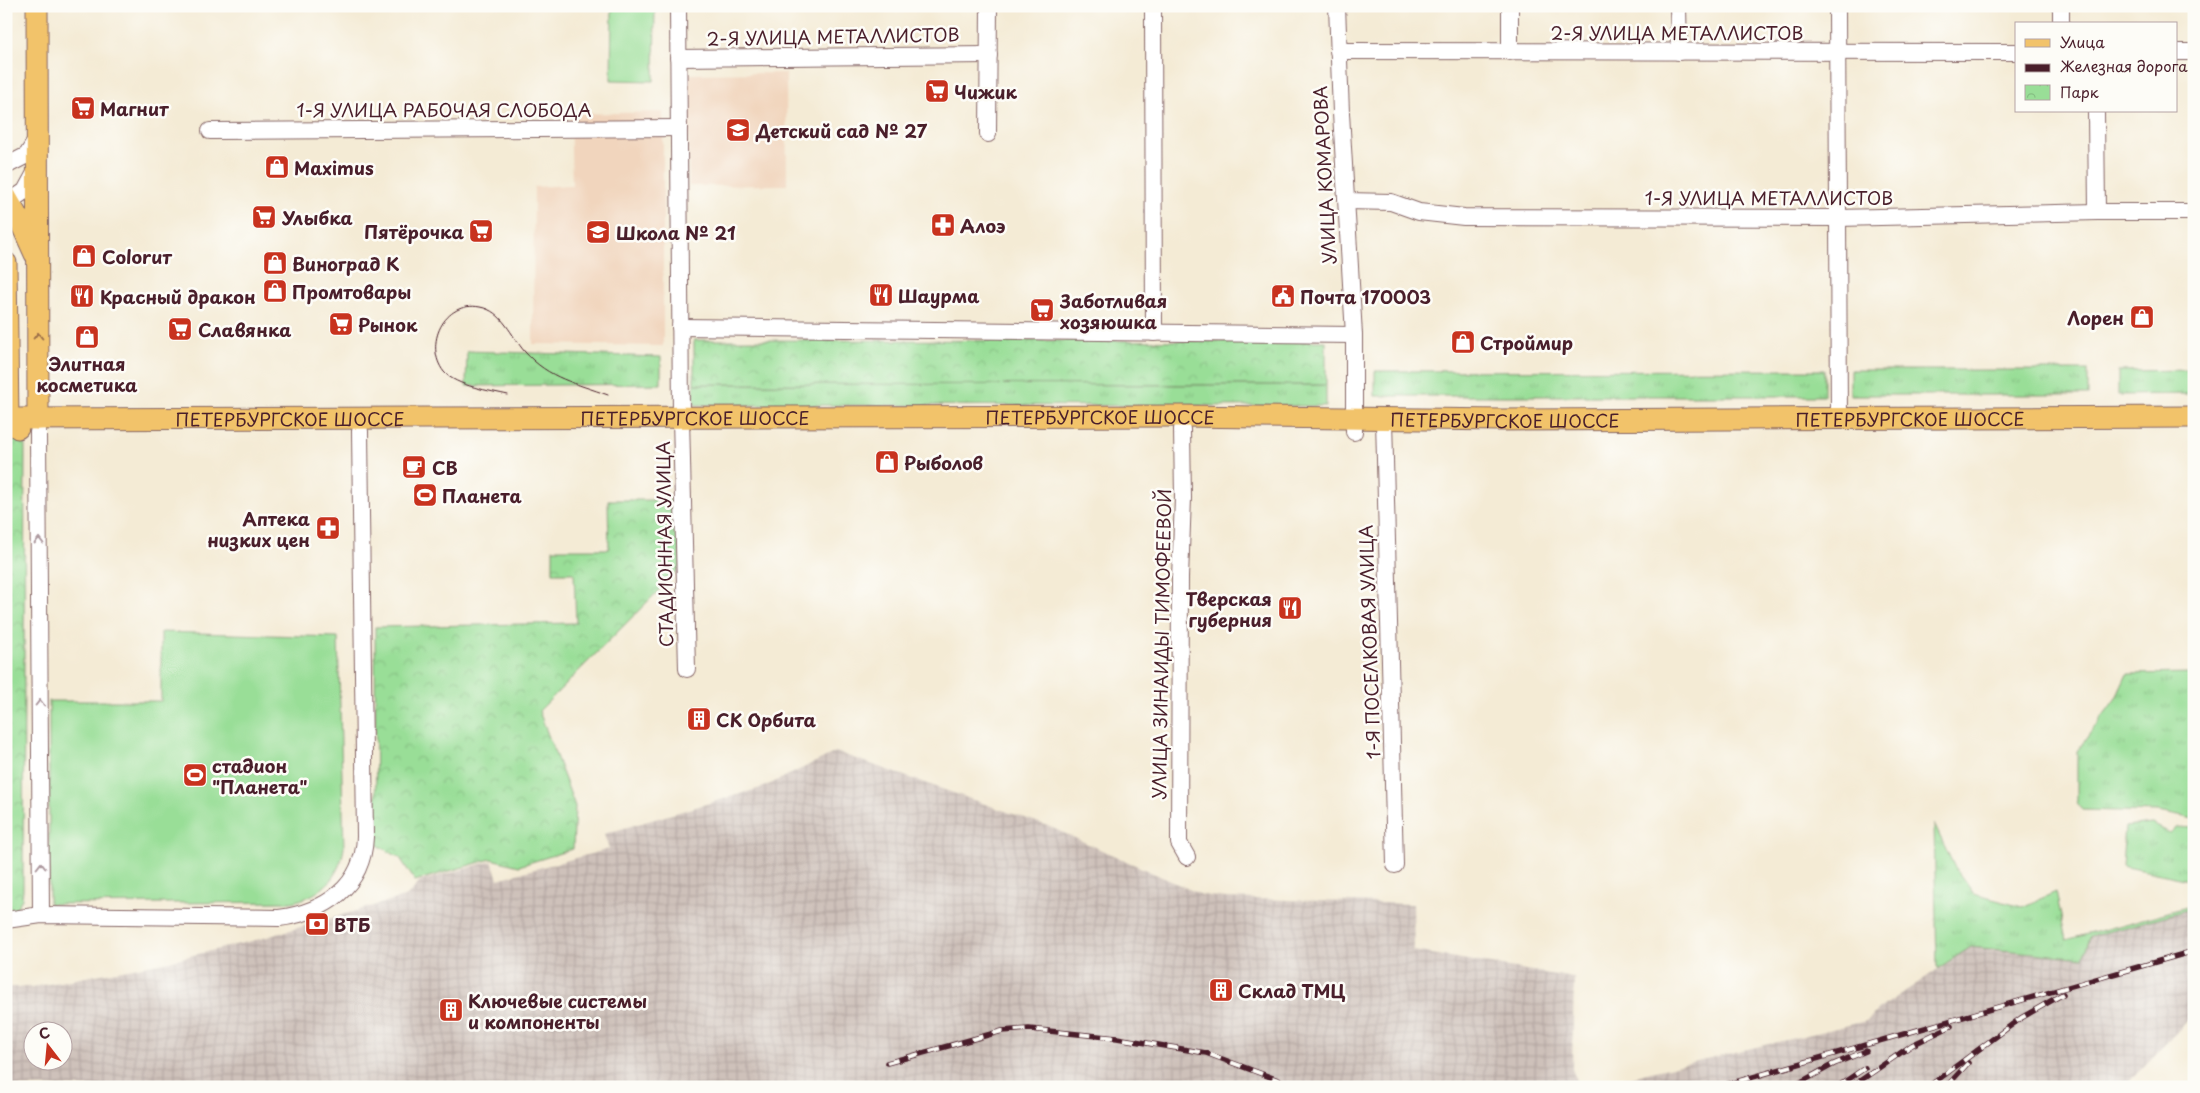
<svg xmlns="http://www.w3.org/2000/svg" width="2200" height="1093" viewBox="0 0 2200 1093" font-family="'Playpen Sans',sans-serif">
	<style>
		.built { fill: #f1d5bd }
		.industrial { fill: url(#industrial-grid); fill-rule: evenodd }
		.grass { fill: url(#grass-tufts); stroke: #727e61 }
		.park { fill: url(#park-crowns); stroke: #727e61 }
		.garden { fill: #99de97; stroke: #727e61 }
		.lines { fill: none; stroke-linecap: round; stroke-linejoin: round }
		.minor-casing { stroke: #866666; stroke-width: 18 }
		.major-casing { stroke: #866666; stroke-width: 23 }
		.minor { stroke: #fff; stroke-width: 16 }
		.major { stroke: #f2c36a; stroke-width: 21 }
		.tram { stroke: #4a1f2b; stroke-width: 1 }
		.rail-casing { stroke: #4a1f2b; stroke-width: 5.5 }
		.rail { stroke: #fdfcf7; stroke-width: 4; stroke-dasharray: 11; stroke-linecap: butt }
		.oneway { stroke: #9e714a }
		.oneway2 { stroke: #ae9aa0 }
		.labels { text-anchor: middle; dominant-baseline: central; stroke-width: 5; stroke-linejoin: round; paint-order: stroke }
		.street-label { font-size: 18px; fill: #4a1f2b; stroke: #fdfcf7 }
		.poi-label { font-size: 18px; font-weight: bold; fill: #4a1f2b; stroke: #fdfcf7; text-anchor: start }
	</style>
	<defs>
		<pattern id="industrial-grid" width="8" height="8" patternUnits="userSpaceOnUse" patternTransform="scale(1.25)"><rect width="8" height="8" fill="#cec1ba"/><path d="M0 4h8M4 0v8" fill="none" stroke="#b2a5a0"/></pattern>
		<pattern id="grass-tufts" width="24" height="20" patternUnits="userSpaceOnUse" patternTransform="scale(1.25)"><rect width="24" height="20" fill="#99de97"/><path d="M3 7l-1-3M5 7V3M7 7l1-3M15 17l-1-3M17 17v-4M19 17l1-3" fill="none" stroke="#85be82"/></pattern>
		<pattern id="park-crowns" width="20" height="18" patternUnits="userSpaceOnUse" patternTransform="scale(1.25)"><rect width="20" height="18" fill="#99de97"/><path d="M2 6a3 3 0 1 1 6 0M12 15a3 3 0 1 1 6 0" fill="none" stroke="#85be82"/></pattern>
	</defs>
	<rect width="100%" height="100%" fill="#fdfcf7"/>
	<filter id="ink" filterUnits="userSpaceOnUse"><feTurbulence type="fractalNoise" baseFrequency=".02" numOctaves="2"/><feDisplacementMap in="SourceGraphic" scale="10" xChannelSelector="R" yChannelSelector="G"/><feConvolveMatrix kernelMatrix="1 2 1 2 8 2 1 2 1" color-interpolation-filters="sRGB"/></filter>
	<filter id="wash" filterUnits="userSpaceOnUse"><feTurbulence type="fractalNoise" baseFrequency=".0096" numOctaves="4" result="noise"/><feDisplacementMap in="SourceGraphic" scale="20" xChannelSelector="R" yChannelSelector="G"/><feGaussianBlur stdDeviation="1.12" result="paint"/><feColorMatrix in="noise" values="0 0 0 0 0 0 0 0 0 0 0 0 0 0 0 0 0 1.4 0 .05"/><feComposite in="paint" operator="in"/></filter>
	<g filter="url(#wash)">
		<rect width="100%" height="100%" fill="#f4ebd5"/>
		<g class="built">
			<path d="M786 73 787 185 689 186 688 74Z"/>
			<path d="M663 112V346L533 344 534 187 572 185 570 114Z"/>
		</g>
		<g class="industrial">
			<path d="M836 752 1048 826 1202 895 1226 898 1413 904 1414 951 1574 978 1572 1069 1579 1087H6V987H33L165 962 260 939 407 896 421 881 492 861 498 879 609 849 604 834 764 787ZM32 1030H62V1060H32Z"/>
			<path d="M2194 908V1014L2124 1087H1588L1866 1021 1879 1009 1971 947 2083 958 2090 937Z"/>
		</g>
		<g class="grass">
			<path d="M467 351 661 357V384L466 386Z"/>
			<path d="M1824 370V396H1375V371Z"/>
			<rect x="1850" y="370" width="238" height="25"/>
			<path d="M2194 370V394L2118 395V371Z"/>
			<path d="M694 384 1326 385V406L694 405Z"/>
			<path d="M2194 673V819L2158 812 2082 810 2077 802V751L2116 698 2127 674Z"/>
			<path d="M1934 824 1955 868 1974 894 2022 907 2056 892 2066 940 2194 905V908L2090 937 2083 958 1971 947 1937 969Z"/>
			<path d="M2152 824 2170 833 2176 827 2194 828V881L2122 866 2125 827Z"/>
		</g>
		<g class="park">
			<path d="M694 340 1326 341V385L694 384Z"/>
			<path d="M6 438 25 439 23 889 22 899 15 910 6 912Z"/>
			<path d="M608 500H677L681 568 539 711 575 806 573 849 519 866 491 859 415 881 400 858 376 844 375 627 576 623 574 573H553V549H609Z"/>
		</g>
		<g class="garden">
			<path d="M612 6H655L654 81 611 80Z"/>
			<path d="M161 632 338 637 344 848C339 878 321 896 292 902L49 904V701H161Z"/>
		</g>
	</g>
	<g filter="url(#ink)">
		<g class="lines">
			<defs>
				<g id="minor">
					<path d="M678 6 681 418 687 669"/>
					<path d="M1153 6 1154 333"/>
					<path d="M1337 6 1341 113 1354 335V432"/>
					<path d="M1510 6V52"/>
					<path d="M1678 6 1679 52"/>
					<path d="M1837 6 1839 419"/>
					<path d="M2061 6V24"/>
					<path d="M1338 51 2016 52"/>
					<path d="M2176 52H2194"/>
					<path d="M678 58 989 55"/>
					<path d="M2096 111 2097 212"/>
					<path d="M210 131 679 128"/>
					<path d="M988 134 989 6"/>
					<path d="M6 166 27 155 38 137"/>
					<path d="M1347 201 1391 202 1419 212 1464 217 1838 218 2097 212H2194"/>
					<path d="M6 204 25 191 37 169"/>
					<path d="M680 327 1354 335"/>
					<path d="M1384 419 1395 865"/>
					<path d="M1182 429 1183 498 1180 578 1179 843 1187 857"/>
					<path d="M38 432 41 915"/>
					<path d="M6 920 41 915 279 918C326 912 363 886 365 837L360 431"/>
				</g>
				<g id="major">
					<path d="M37 6 38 419"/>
					<path d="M6 197 21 223 35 254"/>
					<path d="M6 263 8 419 18 428"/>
					<path id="s1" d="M6 419 1182 416 1502 420 2194 417"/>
				</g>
			</defs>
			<use href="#minor" class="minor-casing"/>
			<use href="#major" class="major-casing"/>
			<use href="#minor" class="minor"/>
			<use href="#major" class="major"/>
			<path class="tram" d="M508 395C491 391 456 386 444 372 423 345 444 300 480 307 503 311 511 336 525 352 549 379 576 383 608 395"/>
			<defs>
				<g id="rail">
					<path d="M887 1063 1002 1031 1029 1029 1117 1038 1206 1053 1297 1087"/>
					<path d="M1718 1087 2194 951"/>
					<path d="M1792 1087 1834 1064 1866 1051"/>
					<path d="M1837 1087 1865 1068"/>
					<path d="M1851 1087 1912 1045 1951 1026"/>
					<path d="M1928 1087 2021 1018 2063 994"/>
					<path d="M1946 1087 1968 1063"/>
				</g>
			</defs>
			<use href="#rail" class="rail-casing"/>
			<use href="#rail" class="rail"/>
		</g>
		<defs><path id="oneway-chevron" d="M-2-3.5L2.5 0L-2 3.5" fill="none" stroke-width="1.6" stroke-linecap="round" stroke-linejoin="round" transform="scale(1.25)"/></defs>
		<use class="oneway" href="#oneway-chevron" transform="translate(38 336) rotate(-90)"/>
		<g class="oneway2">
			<use href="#oneway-chevron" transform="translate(39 541) rotate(-90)"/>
			<use href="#oneway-chevron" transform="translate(40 703) rotate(-90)"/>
			<use href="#oneway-chevron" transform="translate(41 866) rotate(-90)"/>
		</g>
	</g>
	<defs>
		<symbol id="supermarket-square" viewBox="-11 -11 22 22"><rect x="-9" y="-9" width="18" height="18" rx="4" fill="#c8321e" stroke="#fdfcf7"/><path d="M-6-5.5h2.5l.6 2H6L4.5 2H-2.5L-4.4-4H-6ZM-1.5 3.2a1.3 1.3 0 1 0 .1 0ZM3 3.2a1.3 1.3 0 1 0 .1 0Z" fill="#fff"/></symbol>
		<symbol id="school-square" viewBox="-11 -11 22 22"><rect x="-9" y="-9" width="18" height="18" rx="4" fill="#c8321e" stroke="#fdfcf7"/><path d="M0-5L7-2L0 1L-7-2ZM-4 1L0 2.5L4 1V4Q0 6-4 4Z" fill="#fff"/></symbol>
		<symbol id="shop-square" viewBox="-11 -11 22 22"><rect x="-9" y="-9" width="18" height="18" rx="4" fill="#c8321e" stroke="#fdfcf7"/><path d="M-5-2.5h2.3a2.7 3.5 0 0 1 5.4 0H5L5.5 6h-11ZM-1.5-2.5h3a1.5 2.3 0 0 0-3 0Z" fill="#fff"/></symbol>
		<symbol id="pharmacy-square" viewBox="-11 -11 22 22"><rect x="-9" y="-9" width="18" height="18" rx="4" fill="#c8321e" stroke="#fdfcf7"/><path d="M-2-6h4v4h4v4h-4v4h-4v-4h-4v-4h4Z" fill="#fff"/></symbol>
		<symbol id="restaurant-square" viewBox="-11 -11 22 22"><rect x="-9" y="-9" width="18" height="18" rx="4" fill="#c8321e" stroke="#fdfcf7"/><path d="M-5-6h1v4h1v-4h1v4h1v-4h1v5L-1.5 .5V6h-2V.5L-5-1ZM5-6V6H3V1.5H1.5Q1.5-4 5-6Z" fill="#fff"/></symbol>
		<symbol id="civic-square" viewBox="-11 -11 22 22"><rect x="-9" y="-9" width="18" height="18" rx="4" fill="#c8321e" stroke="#fdfcf7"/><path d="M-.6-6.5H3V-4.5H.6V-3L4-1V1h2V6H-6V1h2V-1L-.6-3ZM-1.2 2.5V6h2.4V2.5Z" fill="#fff"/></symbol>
		<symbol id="cafe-square" viewBox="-11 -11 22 22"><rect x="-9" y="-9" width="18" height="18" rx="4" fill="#c8321e" stroke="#fdfcf7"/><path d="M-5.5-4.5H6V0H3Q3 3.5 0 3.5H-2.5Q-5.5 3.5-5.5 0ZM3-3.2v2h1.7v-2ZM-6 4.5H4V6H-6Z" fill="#fff"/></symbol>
		<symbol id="stadium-square" viewBox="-11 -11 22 22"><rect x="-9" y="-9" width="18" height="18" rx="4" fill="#c8321e" stroke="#fdfcf7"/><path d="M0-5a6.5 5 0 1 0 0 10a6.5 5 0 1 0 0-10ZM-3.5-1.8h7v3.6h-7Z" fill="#fff"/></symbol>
		<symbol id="building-square" viewBox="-11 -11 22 22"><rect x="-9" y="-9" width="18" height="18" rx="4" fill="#c8321e" stroke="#fdfcf7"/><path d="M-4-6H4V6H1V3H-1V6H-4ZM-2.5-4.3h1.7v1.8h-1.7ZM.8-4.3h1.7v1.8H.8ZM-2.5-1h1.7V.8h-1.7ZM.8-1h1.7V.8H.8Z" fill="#fff"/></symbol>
		<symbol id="bank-square" viewBox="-11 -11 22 22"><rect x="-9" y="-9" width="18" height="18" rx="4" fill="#c8321e" stroke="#fdfcf7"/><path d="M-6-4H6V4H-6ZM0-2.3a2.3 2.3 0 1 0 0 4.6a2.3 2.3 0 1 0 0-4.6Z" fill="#fff"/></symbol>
	</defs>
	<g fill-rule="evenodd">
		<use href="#supermarket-square" x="923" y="77" width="28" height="28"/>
		<use href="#supermarket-square" x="69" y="94" width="28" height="28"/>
		<use href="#school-square" x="724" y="116" width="28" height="28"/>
		<use href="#shop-square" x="263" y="153" width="28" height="28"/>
		<use href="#supermarket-square" x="250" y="203" width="28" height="28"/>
		<use href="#pharmacy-square" x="929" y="211" width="28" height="28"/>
		<use href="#supermarket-square" x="467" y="217" width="28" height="28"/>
		<use href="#school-square" x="584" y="218" width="28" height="28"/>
		<use href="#shop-square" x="70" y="242" width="28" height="28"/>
		<use href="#shop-square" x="261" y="249" width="28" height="28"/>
		<use href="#shop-square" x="261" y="277" width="28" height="28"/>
		<use href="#restaurant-square" x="867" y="281" width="28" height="28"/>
		<use href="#restaurant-square" x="68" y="282" width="28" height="28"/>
		<use href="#civic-square" x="1269" y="282" width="28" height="28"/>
		<use href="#supermarket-square" x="1028" y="296" width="28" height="28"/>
		<use href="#shop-square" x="2128" y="303" width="28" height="28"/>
		<use href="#supermarket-square" x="327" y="310" width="28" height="28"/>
		<use href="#supermarket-square" x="166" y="315" width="28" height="28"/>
		<use href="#shop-square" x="73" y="323" width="28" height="28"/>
		<use href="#shop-square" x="1449" y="328" width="28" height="28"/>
		<use href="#shop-square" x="873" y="448" width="28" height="28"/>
		<use href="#cafe-square" x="400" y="453" width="28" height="28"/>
		<use href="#stadium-square" x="411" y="481" width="28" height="28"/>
		<use href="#pharmacy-square" x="314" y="514" width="28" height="28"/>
		<use href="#restaurant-square" x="1276" y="594" width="28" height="28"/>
		<use href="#building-square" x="685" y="705" width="28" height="28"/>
		<use href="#stadium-square" x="181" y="761" width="28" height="28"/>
		<use href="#bank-square" x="303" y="910" width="28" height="28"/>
		<use href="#building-square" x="1207" y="976" width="28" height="28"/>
		<use href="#building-square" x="437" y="996" width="28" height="28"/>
	</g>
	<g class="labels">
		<g class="street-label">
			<text x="1677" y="32">2-Я УЛИЦА МЕТАЛЛИСТОВ</text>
			<text transform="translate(833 36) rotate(-1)">2-Я УЛИЦА МЕТАЛЛИСТОВ</text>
			<text x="444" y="109">1-Я УЛИЦА РАБОЧАЯ СЛОБОДА</text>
			<text transform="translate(1324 175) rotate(-93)">УЛИЦА КОМАРОВА</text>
			<text x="1769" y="197">1-Я УЛИЦА МЕТАЛЛИСТОВ</text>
			<text stroke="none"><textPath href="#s1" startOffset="1094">ПЕТЕРБУРГСКОЕ ШОССЕ</textPath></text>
			<text stroke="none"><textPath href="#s1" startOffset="284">ПЕТЕРБУРГСКОЕ ШОССЕ</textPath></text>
			<text stroke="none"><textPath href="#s1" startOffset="689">ПЕТЕРБУРГСКОЕ ШОССЕ</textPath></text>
			<text stroke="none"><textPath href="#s1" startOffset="1904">ПЕТЕРБУРГСКОЕ ШОССЕ</textPath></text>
			<text stroke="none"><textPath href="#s1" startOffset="1499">ПЕТЕРБУРГСКОЕ ШОССЕ</textPath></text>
			<text transform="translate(664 544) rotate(-91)">СТАДИОННАЯ УЛИЦА</text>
			<text transform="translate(1369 642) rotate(-92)">1-Я ПОСЕЛКОВАЯ УЛИЦА</text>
			<text transform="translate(1161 644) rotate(-89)">УЛИЦА ЗИНАИДЫ ТИМОФЕЕВОЙ</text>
		</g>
		<g class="poi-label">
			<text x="954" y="91">Чижик</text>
			<text x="100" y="108">Магнит</text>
			<text x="756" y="130">Детский сад № 27</text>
			<text x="294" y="167">Maximus</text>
			<text x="282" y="217">Улыбка</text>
			<text x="960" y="225">Алоэ</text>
			<text x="464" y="231" text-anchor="end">Пятёрочка</text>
			<text x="616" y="232">Школа № 21</text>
			<text x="102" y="256">Colorит</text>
			<text x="292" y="263">Виноград К</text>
			<text x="292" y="291">Промтовары</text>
			<text x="898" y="295">Шаурма</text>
			<text x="100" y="296">Красный дракон</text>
			<text x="1300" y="296">Почта 170003</text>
			<text x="1060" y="300">Заботливая<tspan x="1060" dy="21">хозяюшка</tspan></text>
			<text x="2124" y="317" text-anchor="end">Лорен</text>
			<text x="358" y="324">Рынок</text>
			<text x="198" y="329">Славянка</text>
			<text x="1480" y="342">Строймир</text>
			<text x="87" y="363" text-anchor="middle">Элитная<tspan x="87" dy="21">косметика</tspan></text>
			<text x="904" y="462">Рыболов</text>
			<text x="432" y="467">СВ</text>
			<text x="442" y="495">Планета</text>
			<text x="310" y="518" text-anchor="end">Аптека<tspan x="310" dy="21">низких цен</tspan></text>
			<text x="1272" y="598" text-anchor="end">Тверская<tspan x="1272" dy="21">губерния</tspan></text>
			<text x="716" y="719">СК Орбита</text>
			<text x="212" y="765">стадион<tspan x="212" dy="21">"Планета"</tspan></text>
			<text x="334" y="924">ВТБ</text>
			<text x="1238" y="990">Склад ТМЦ</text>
			<text x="468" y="1000">Ключевые системы<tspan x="468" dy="21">и компоненты</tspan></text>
		</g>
	</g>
	<rect width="2200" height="1093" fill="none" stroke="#fdfcf7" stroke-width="25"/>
	<rect x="2015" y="22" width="162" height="90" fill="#fdfcf7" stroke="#b5a4a5"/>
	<rect x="2025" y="39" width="25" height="8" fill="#f2c36a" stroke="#b5a4a5"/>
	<text x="2060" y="48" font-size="15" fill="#4a1f2b">Улица</text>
	<rect x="2025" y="64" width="25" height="8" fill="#4a1f2b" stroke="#b5a4a5"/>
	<text x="2060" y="72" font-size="15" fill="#4a1f2b">Железная дорога</text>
	<rect x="2025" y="85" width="25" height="15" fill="url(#park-crowns)" stroke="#b5a4a5"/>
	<text x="2060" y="98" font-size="15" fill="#4a1f2b">Парк</text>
	<g transform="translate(48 1046) rotate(344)"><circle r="24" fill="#fdfcf7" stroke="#b5a4a5"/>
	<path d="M0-4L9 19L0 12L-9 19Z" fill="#c8321e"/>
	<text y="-8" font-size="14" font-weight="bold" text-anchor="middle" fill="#4a1f2b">С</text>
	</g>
</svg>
